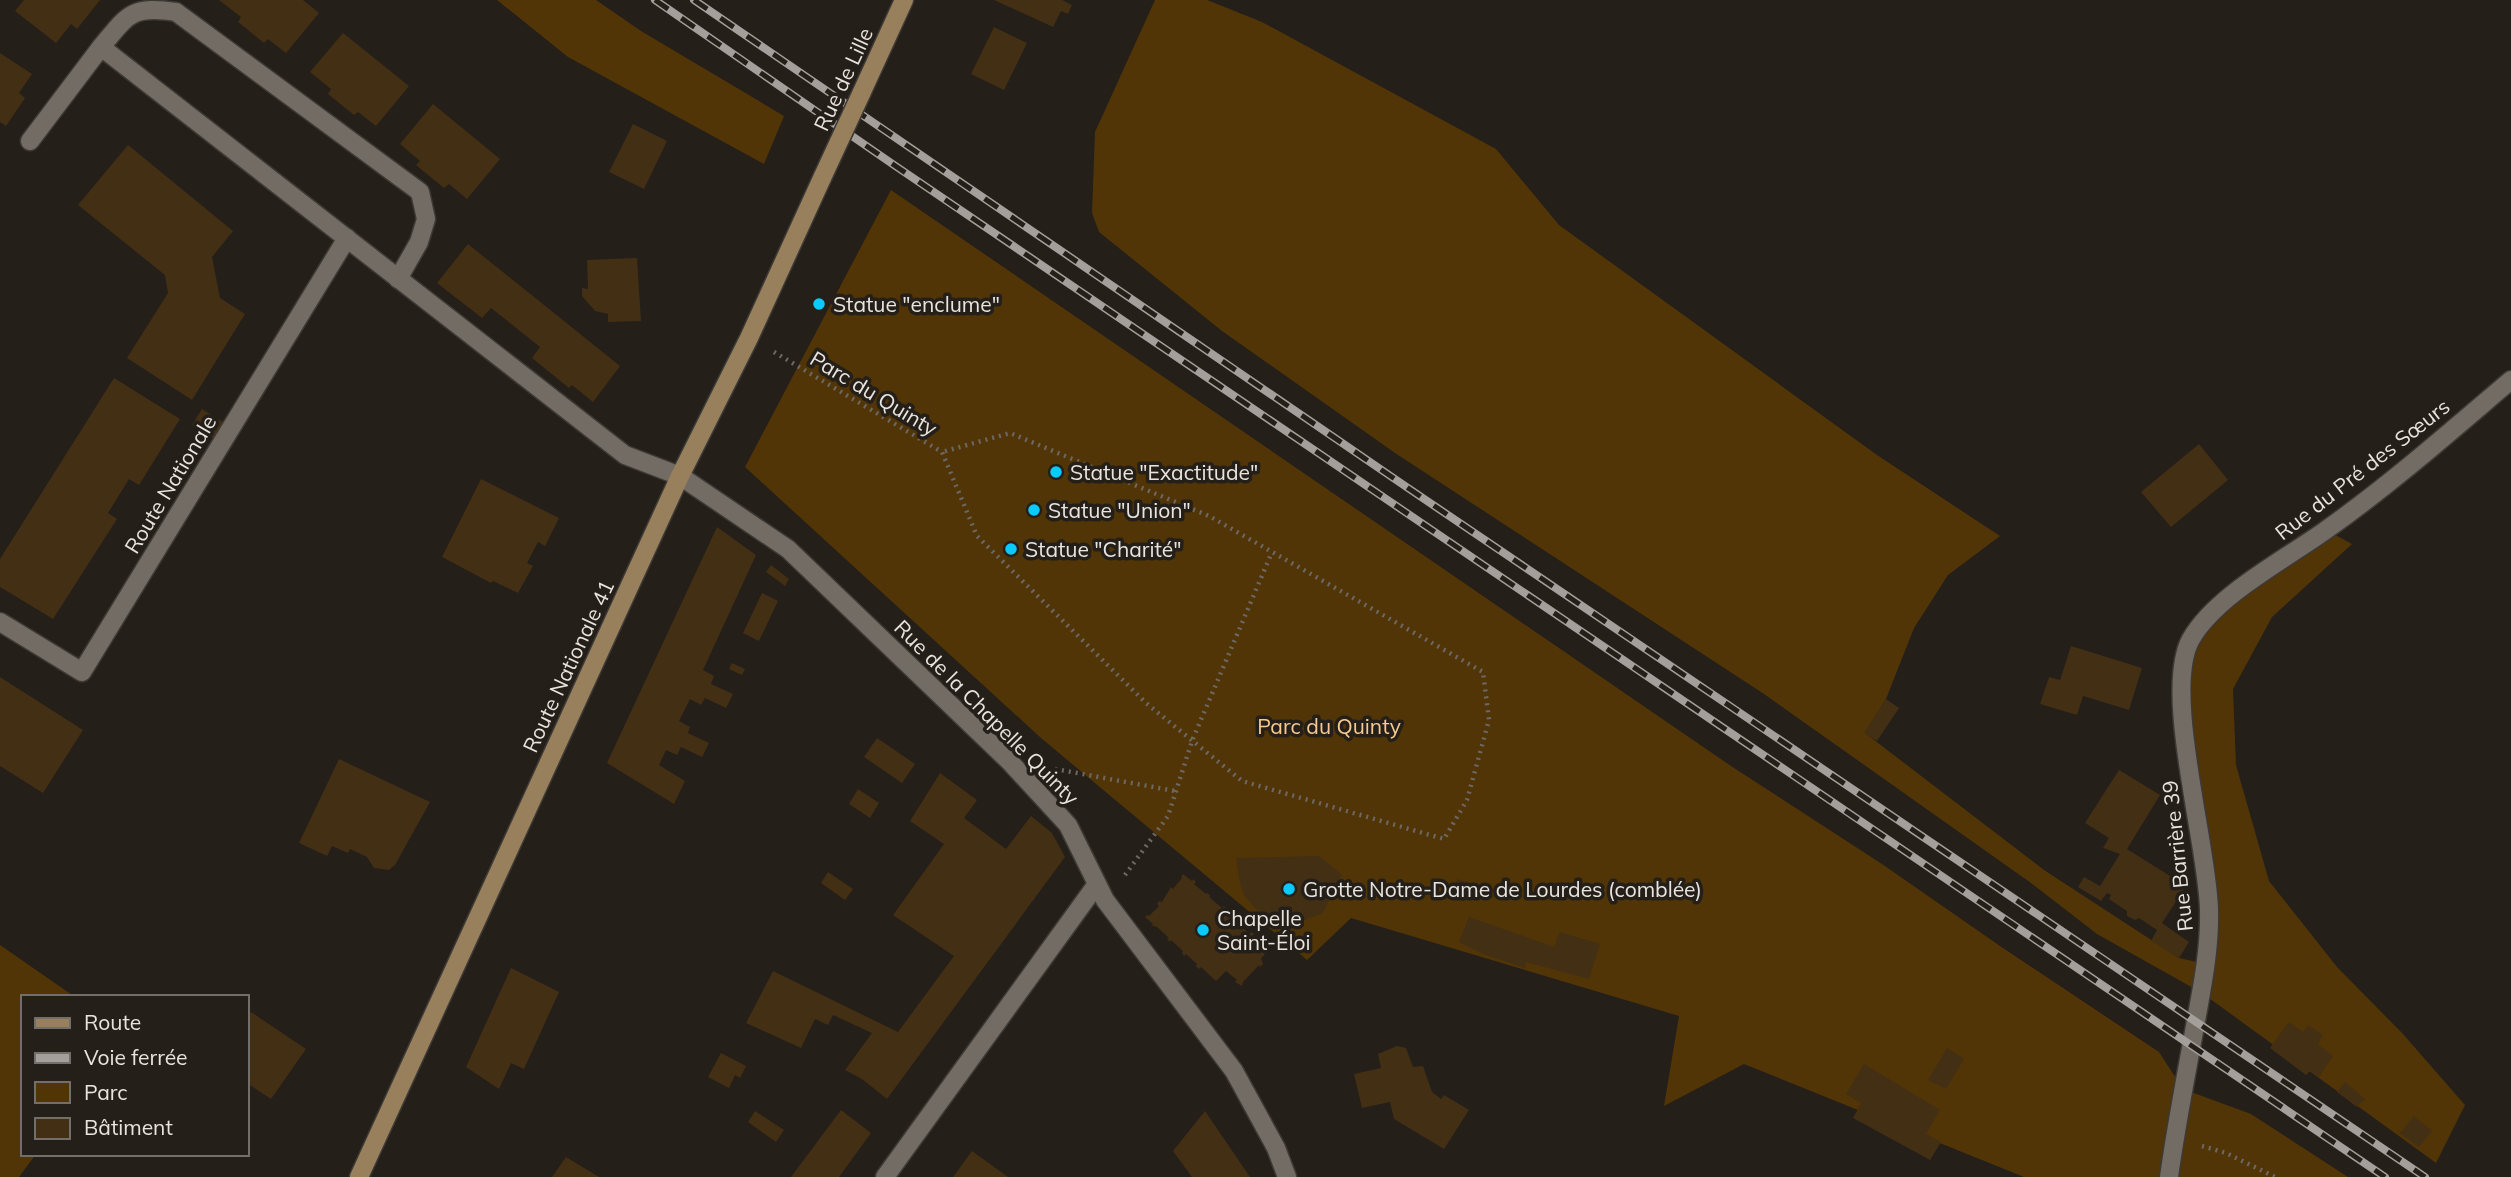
<svg xmlns="http://www.w3.org/2000/svg" width="2511" height="1177" viewBox="0 0 2511 1177" font-family="Mulish,sans-serif">
	<style>
		.green { fill: #513507 }
		.building { fill: #432f14 }
		.lines { fill: none; stroke-linecap: round; stroke-linejoin: round }
		.lane-casing { stroke: #3d3934; stroke-width: 21 }
		.street-casing { stroke: #3d3934; stroke-width: 21 }
		.secondary-casing { stroke: #3d3934; stroke-width: 21 }
		.path { stroke: #6d6863; stroke-width: 4.5; stroke-dasharray: 2 5; stroke-linecap: butt }
		.lane { stroke: #726c64; stroke-width: 18 }
		.street { stroke: #726c64; stroke-width: 18 }
		.secondary { stroke: #99805d; stroke-width: 18 }
		.rail-casing { stroke: #a49f9b; stroke-width: 8 }
		.rail { stroke: #241f19; stroke-width: 5; stroke-dasharray: 16; stroke-linecap: butt }
		.secondary-bridge-casing { stroke: #3d3934; stroke-width: 21; stroke-linecap: butt }
		.secondary-bridge { stroke: #99805d; stroke-width: 18 }
		.poi-dot { fill: #09cafa; stroke: #241f19; stroke-width: 2.5 }
		.labels { text-anchor: middle; dominant-baseline: central; stroke-width: 7; stroke-linejoin: round; paint-order: stroke }
		.street-label { font-size: 21px; fill: #e8e4e0; stroke: #241f19 }
		.poi-label { font-size: 21px; fill: #e8e4e0; stroke: #241f19; text-anchor: start }
		.park-label { font-size: 21px; fill: #f8ca8f; stroke: #241f19 }
	</style>
	<rect width="100%" height="100%" fill="#241f19"/>
	<g class="green">
		<path d="M497 0H596L641 31 784 116 764 164 568 57Z"/>
		<path d="M1155 0H1207L1262 22 1496 149 1559 225 1877 455 2000 536 1948 575 1914 628 1886 699 1865 733 2044 870 2179 958 2206 964 2184 653 2206 618 2326 530 2352 544 2272 617 2233 689 2236 765 2269 881 2337 967 2403 1034 2465 1105 2436 1163 2202 993 2097 934 2031 883 1764 694 1395 453 1222 331 1099 232 1092 213 1095 132Z"/>
		<path d="M891 190 1731 766 1882 864 2000 946 2159 1052 2183 1089 2251 1114 2348 1177H2024L1744 1064 1664 1106 1679 1016 1351 918 1307 960 1041 738 745 467Z"/>
		<path d="M0 945 75 997H23V1154H36L19 1177H0Z"/>
	</g>
	<g class="building">
		<path d="M24 0H100L77 29 71 24 56 43 15 11Z"/>
		<path d="M219 0H303L319 13 286 53 268 39 264 43 238 22 241 17Z"/>
		<path d="M994 0H1062L1072 5 1068 14 1061 11 1053 27Z"/>
		<path d="M994 27 1027 43 1004 90 971 74Z"/>
		<path d="M343 33 409 86 376 126 358 112 354 115 328 94 331 89 310 72Z"/>
		<path d="M0 53 32 74 19 93 25 98 6 126 0 122Z"/>
		<path d="M433 104 500 159 467 199 449 184 444 188 416 165 420 161 400 144Z"/>
		<path d="M633 124 667 141 644 189 609 172Z"/>
		<path d="M128 145 233 231 212 257 220 298 245 314 192 400 127 358 168 293 165 275 78 205Z"/>
		<path d="M468 244 620 366 593 402 572 385 569 388 532 358 540 347 491 308 482 318 437 283Z"/>
		<path d="M637 258 641 321 608 322V314L595 311 582 296V288L588 289 587 260Z"/>
		<path d="M114 378 180 419 139 485 129 479 108 513 117 519 53 619 0 587V559Z"/>
		<path d="M202 409 226 424 216 440 192 425Z"/>
		<path d="M2199 444 2228 480 2171 527 2141 492Z"/>
		<path d="M481 479 559 518 545 546 538 542 527 563 533 566 518 593 493 581 491 583 442 557Z"/>
		<path d="M717 527 756 555 703 670 714 676 711 684 733 694 726 708 705 698 701 705 690 699 679 721 690 727 688 733 709 743 702 757 681 747 677 755 666 750 659 765 685 781 674 804 607 763Z"/>
		<path d="M771 565 789 579 785 586 766 572Z"/>
		<path d="M762 593 778 601 759 641 743 633Z"/>
		<path d="M2071 646 2142 668 2129 710 2083 696 2077 715 2040 704 2049 677 2060 680Z"/>
		<path d="M732 663 745 669 742 675 729 669Z"/>
		<path d="M0 677 83 730 43 793 0 766Z"/>
		<path d="M1886 699 1899 708 1877 741 1864 733Z"/>
		<path d="M877 738 915 764 902 783 864 757Z"/>
		<path d="M339 759 430 802 395 865 389 870 374 868 367 857 350 849 348 853 332 846 327 856 299 843Z"/>
		<path d="M2119 770 2160 795 2127 849 2186 886 2162 923 2189 942 2179 958 2151 941 2157 930 2139 918 2135 920 2127 916V911L2109 899 2111 895 2107 893 2101 901 2078 887 2084 877 2100 886 2120 854 2103 848 2109 838 2085 823Z"/>
		<path d="M940 773 977 800 964 818 1006 849 1031 816 1052 833 1065 857 887 1099 862 1079 845 1070 872 1033 833 1015 828 1025 815 1019 801 1048 746 1023 773 971 898 1032 954 956 893 915 944 844 910 821Z"/>
		<path d="M858 789 879 803 870 818 849 804Z"/>
		<path d="M1319 856 1342 875 1323 913 1299 922 1277 920 1256 909 1244 895 1240 883 1236 858Z"/>
		<path d="M828 872 853 889 845 900 821 883Z"/>
		<path d="M1183 874 1192 881 1193 879 1196 882 1194 884 1206 894 1207 893 1211 896 1209 897 1222 908 1224 906 1226 908 1224 910 1235 921 1237 919 1239 921 1238 924 1250 934 1251 932 1254 934 1252 936 1267 951 1261 959 1263 964 1260 967 1259 965 1243 982 1242 986 1235 982 1237 980 1226 971 1216 981 1201 967 1199 969 1196 966 1197 964 1186 954 1184 956 1182 953 1183 951 1171 940 1170 942 1167 939 1169 938 1157 927 1151 925 1153 924 1145 917 1147 915 1149 916 1159 906 1157 904 1159 901 1162 902 1171 887 1173 889 1182 878 1181 877Z"/>
		<path d="M1457 879 1470 883 1464 901 1452 898Z"/>
		<path d="M1469 917 1554 947 1560 932 1600 944 1589 979 1526 962 1525 968 1483 954 1459 942Z"/>
		<path d="M511 968 559 992 524 1069 511 1063 499 1089 466 1067Z"/>
		<path d="M251 1012 306 1049 271 1099 247 1083V1017Z"/>
		<path d="M2289 1022 2303 1032 2308 1025 2323 1035 2318 1044 2333 1056 2319 1077 2310 1071 2306 1075 2270 1048Z"/>
		<path d="M1397 1046 1406 1048 1413 1067 1423 1066 1432 1092 1441 1099 1444 1095 1469 1110 1444 1149 1394 1119 1390 1102 1362 1108 1354 1074 1381 1068 1378 1054Z"/>
		<path d="M1947 1048 1964 1059 1946 1089 1928 1080Z"/>
		<path d="M721 1053 746 1066 740 1078 735 1075 729 1088 708 1077Z"/>
		<path d="M1864 1064 1940 1110 1926 1134 1941 1142 1930 1160 1853 1118 1861 1103 1846 1094Z"/>
		<path d="M2345 1082 2365 1099 2357 1107 2337 1092Z"/>
		<path d="M841 1110 871 1133 839 1177H791Z"/>
		<path d="M755 1111 784 1130 776 1142 748 1122Z"/>
		<path d="M1205 1111 1250 1177H1192L1173 1151Z"/>
		<path d="M2414 1116 2432 1131 2419 1147 2400 1133Z"/>
		<path d="M972 1151 1008 1177H953Z"/>
		<path d="M566 1157 599 1177H552Z"/>
	</g>
	<g class="lines">
		<defs>
			<g id="lane">
				<path d="M101 47C128 15 131 5 176 12L420 192 426 219 419 242 398 279"/>
				<path d="M885 1177 1097 884"/>
			</g>
			<g id="street">
				<path d="M30 141 101 47 625 455 680 476 788 549 1009 761 1068 825 1105 900 1234 1071 1276 1148 1287 1177"/>
				<path d="M0 622 82 672 347 238"/>
				<path d="M2169 1177C2176 1126 2186 1076 2195 1026 2202 988 2210 949 2209 910 2208 845 2162 690 2191 639 2216 595 2286 559 2326 530 2391 484 2451 431 2511 380"/>
			</g>
			<g id="secondary">
				<path d="M861 94 904 0"/>
				<path d="M359 1177 680 476 749 338 823 176"/>
			</g>
		</defs>
		<use href="#lane" class="lane-casing"/>
		<use href="#street" class="street-casing"/>
		<use href="#secondary" class="secondary-casing"/>
		<g class="path">
			<path d="M774 352 942 452 977 536 1146 703 1242 781 1444 839 1467 800 1489 720 1483 672 1209 516 1010 433 942 452"/>
			<path d="M1055 769 1175 791"/>
			<path d="M1125 875 1168 816 1192 741 1272 552"/>
			<path d="M2202 1146 2226 1153 2275 1177"/>
		</g>
		<use href="#lane" class="lane"/>
		<use href="#street" class="street"/>
		<use href="#secondary" class="secondary"/>
		<defs>
			<g id="rail">
				<path d="M655 0 894 165 2385 1177"/>
				<path d="M694 0 1408 488 2425 1177"/>
			</g>
		</defs>
		<use href="#rail" class="rail-casing"/>
		<use href="#rail" class="rail"/>
		<defs>
			<path id="secondary-bridge" d="M823 176 861 94"/>
		</defs>
		<use href="#secondary-bridge" class="secondary-bridge-casing"/>
		<use href="#secondary-bridge" class="secondary-bridge"/>
	</g>
	<g class="poi-dot">
		<circle cx="819" cy="304" r="7"/>
		<circle cx="1056" cy="472" r="7"/>
		<circle cx="1034" cy="510" r="7"/>
		<circle cx="1011" cy="549" r="7"/>
		<circle cx="1289" cy="889" r="7"/>
		<circle cx="1203" cy="930" r="7"/>
	</g>
	<g class="labels">
		<g class="street-label">
			<text transform="translate(843 79) rotate(-65)">Rue de Lille</text>
			<text transform="translate(874 393) rotate(31)">Parc du Quinty</text>
			<text transform="translate(2362 469) rotate(-38)">Rue du Pré des Sœurs</text>
			<text transform="translate(170 484) rotate(-59)">Route Nationale</text>
			<text transform="translate(568 666) rotate(-65)">Route Nationale 41</text>
			<text transform="translate(987 712) rotate(45)">Rue de la Chapelle Quinty</text>
			<text transform="translate(2177 856) rotate(-96)">Rue Barrière 39</text>
		</g>
		<g class="poi-label">
			<text x="833" y="304">Statue "enclume"</text>
			<text x="1070" y="472">Statue "Exactitude"</text>
			<text x="1048" y="510">Statue "Union"</text>
			<text x="1025" y="549">Statue "Charité"</text>
			<text x="1303" y="889">Grotte Notre-Dame de Lourdes (comblée)</text>
			<text x="1217" y="918">Chapelle<tspan x="1217" dy="24">Saint-Éloi</tspan></text>
		</g>
		<g class="park-label">
			<text x="1329" y="726">Parc du Quinty</text>
		</g>
	</g>
	<rect x="21" y="995" width="228" height="161" fill="#241f19" stroke="#726e69" stroke-width="2"/>
	<rect x="35" y="1018" width="35" height="10" fill="#99805d" stroke="#726e69" stroke-width="2"/>
	<text x="84" y="1030" font-size="21" fill="#e8e4e0">Route</text>
	<rect x="35" y="1053" width="35" height="10" fill="#a49f9b" stroke="#726e69" stroke-width="2"/>
	<text x="84" y="1065" font-size="21" fill="#e8e4e0">Voie ferrée</text>
	<rect x="35" y="1082" width="35" height="21" fill="#513507" stroke="#726e69" stroke-width="2"/>
	<text x="84" y="1100" font-size="21" fill="#e8e4e0">Parc</text>
	<rect x="35" y="1118" width="35" height="21" fill="#432f14" stroke="#726e69" stroke-width="2"/>
	<text x="84" y="1135" font-size="21" fill="#e8e4e0">Bâtiment</text>
</svg>
